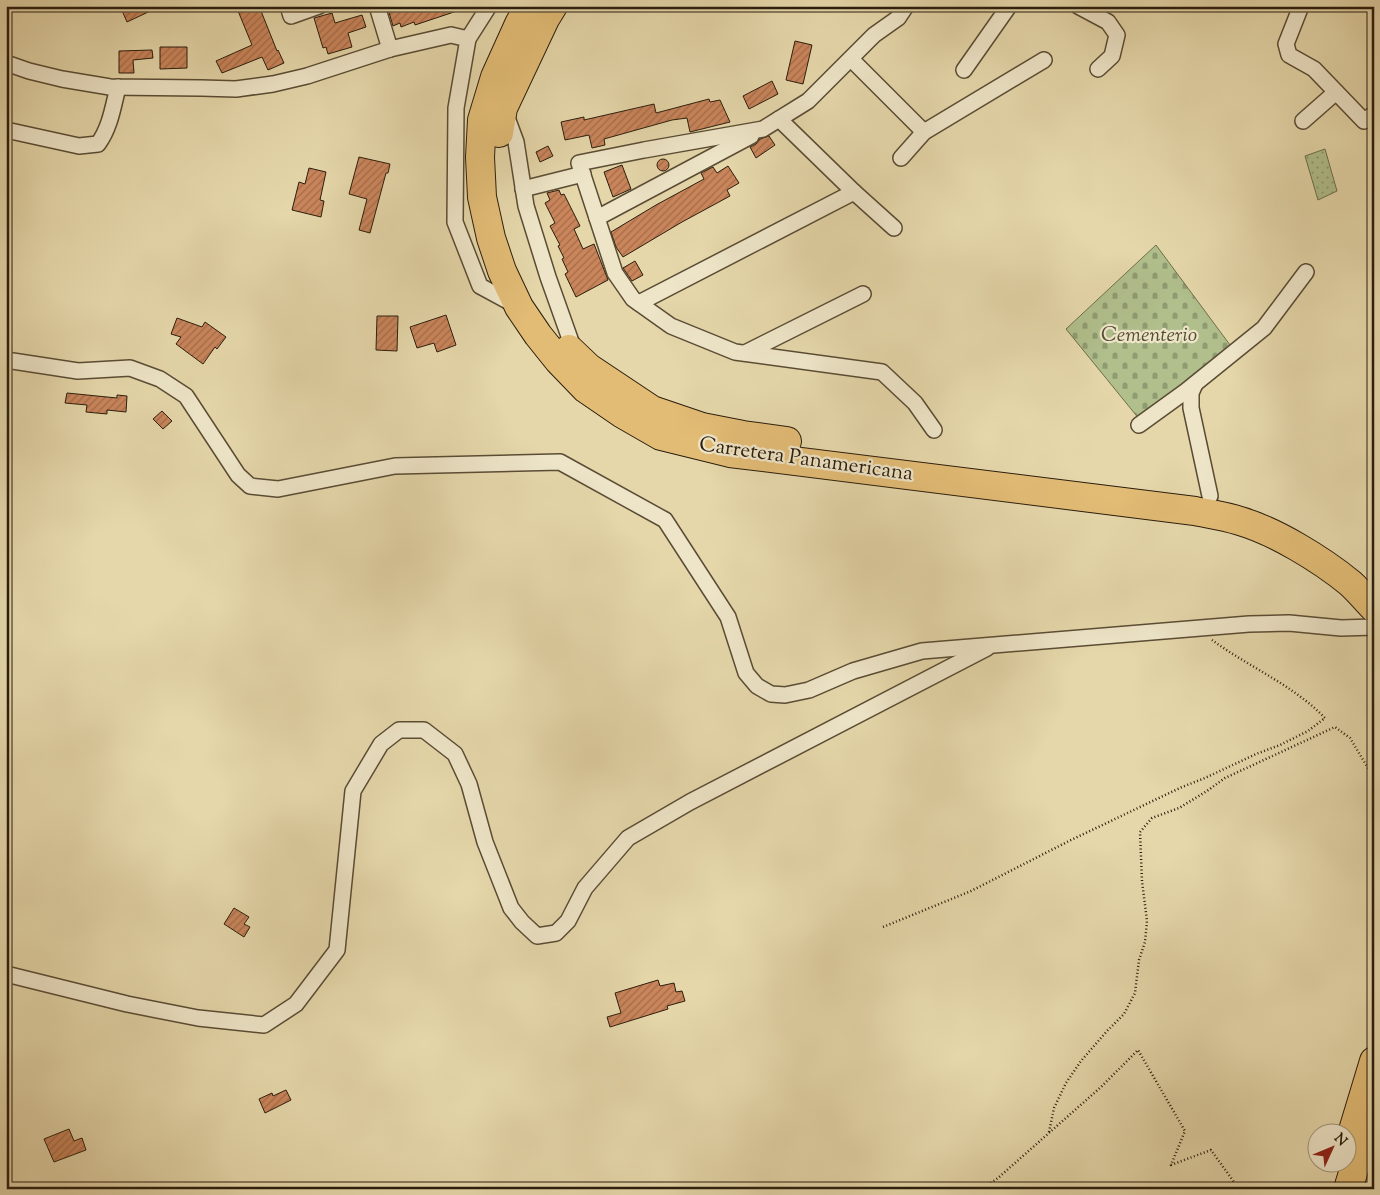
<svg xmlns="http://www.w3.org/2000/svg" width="1380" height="1195" viewBox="0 0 1380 1195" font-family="'Sorts Mill Goudy',serif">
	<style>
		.grass { fill: url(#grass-dots); stroke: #6e6e4c }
		.cemetery { fill: url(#cemetery-stones); stroke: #6e6e4c }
		.building { fill: url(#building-hatch); stroke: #2b1d0d }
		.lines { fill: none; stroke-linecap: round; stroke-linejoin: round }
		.street-casing { stroke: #5a4c34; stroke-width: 18 }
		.highway-casing { stroke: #2b1d0d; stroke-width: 30 }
		.path { stroke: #2b1d0d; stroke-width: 2.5; stroke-dasharray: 1 2.5; stroke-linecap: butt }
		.street { stroke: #eee5c8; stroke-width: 15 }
		.highway { stroke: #e2bc75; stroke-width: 28 }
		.labels { text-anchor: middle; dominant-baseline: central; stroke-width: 4.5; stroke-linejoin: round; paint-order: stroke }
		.park-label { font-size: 21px; font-style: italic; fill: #534e33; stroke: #eee5c8 }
		.street-label { font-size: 21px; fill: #2b1d0d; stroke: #eee5c8 }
	</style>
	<defs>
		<pattern id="grass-dots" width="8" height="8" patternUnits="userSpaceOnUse" patternTransform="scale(1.25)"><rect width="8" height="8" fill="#b0bf8c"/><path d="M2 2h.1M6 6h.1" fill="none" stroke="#8f9b71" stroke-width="1.8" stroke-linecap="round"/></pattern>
		<pattern id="cemetery-stones" width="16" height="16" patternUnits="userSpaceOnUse" patternTransform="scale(1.25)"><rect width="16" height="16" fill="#b0bf8c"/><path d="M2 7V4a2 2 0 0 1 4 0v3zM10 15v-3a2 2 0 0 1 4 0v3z" fill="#8f9b71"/></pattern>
		<pattern id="building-hatch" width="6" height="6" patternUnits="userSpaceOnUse" patternTransform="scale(1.25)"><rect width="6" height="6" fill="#ca855b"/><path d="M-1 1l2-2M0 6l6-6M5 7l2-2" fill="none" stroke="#a46c4a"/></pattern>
	</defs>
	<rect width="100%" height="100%" fill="#e5d7aa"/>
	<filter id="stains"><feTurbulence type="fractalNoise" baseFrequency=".004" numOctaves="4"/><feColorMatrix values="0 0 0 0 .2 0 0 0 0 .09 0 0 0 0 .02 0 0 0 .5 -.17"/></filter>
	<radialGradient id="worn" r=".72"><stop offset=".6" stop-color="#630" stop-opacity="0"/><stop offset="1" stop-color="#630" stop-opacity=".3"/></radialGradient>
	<path class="grass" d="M1325 149 1337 191 1318 200 1305 156Z"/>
	<path class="cemetery" d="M1156 245 1233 349 1140 420 1066 329Z"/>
	<g class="building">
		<path d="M120 6H161L127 22Z"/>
		<path d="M236 6H259L277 51 278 50 284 63 268 70 262 57 222 73 216 61 252 45Z"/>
		<path d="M387 6H466V8L415 25 414 22 401 27 400 23 393 26Z"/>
		<path d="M332 13 335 23 362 15 366 27 348 33 352 47 328 54 326 47 323 48 314 18Z"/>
		<path d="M795 41 812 45 803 84 786 80Z"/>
		<path d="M160 47H187V68L160 69Z"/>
		<path d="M152 50 153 58 133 60 134 73H119V51Z"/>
		<path d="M772 81 778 94 749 109 743 96Z"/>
		<path d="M709 99 710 102 720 100 730 122 690 132 687 118 672 120 604 139 605 145 592 148 589 135 565 140 561 122 584 117V120L654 104 656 113Z"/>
		<path d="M769 136 775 145 756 158 750 147 756 144 760 139Z"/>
		<path d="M548 146 553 156 540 162 536 152Z"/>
		<path d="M359 157 390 164 388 173H386L370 233 359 230 367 199 349 194Z"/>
		<circle cx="663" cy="165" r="6"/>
		<path d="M622 165 631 189 613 197 604 172Z"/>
		<path d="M728 166 739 183 727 190 730 196 682 222 623 257 616 247 611 232 656 205 704 179 701 173 713 167 717 173Z"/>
		<path d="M309 168 326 172 320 200 324 201 321 217 292 210 299 182 305 184Z"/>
		<path d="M559 190 561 195 564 194 580 226 574 229 583 249 594 244 608 280 576 297 565 274 568 272 562 259 564 258 558 246 560 245 550 226 555 223 545 203 550 200 547 193Z"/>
		<path d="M635 261 643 275 632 281 623 268Z"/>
		<path d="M446 315 456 345 437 352 434 343 417 348 410 327Z"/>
		<path d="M377 316H398L397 351 376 350Z"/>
		<path d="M177 318 202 327 205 322 226 337 217 349 215 347 203 364 176 344 181 337 171 334Z"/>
		<path d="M67 393 117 398V395L127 396 126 412 107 410V414L86 412 87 405 65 403Z"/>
		<path d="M162 411 172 421 163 429 153 419Z"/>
		<path d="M234 908 249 917 244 924 250 927 244 937 224 924Z"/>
		<path d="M658 980 660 986 674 983 676 992 682 991 685 1001 667 1006 668 1009 610 1027 607 1017 621 1013 615 993Z"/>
		<path d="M286 1090 291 1100 265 1113 259 1099 272 1093 273 1096Z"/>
		<path d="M69 1129 74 1141 82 1138 86 1150 54 1162 44 1139Z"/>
	</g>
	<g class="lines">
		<defs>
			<g id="street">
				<path d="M288 6 291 16 319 6"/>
				<path d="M377 6 390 49"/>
				<path d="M489 6 468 39 456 108 455 222 480 286 517 306"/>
				<path d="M906 6 898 18 874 35 808 101 763 129 644 150 579 163 615 273 633 299 671 326 735 352 882 372 915 403 934 430"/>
				<path d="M1078 6 1108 22 1117 35 1112 56 1098 69"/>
				<path d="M1301 6 1286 44 1289 55 1314 69 1364 121 1374 114"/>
				<path d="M851 59 924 132"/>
				<path d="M6 63 29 71 62 79 110 87 201 88 236 89 273 84 307 76 390 49 451 35 468 39"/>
				<path d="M964 70 1009 6"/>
				<path d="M506 115 516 142 526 206 548 277 575 353"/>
				<path d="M1303 121 1336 92"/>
				<path d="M6 130 79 146 98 144C110 128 113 107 118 87"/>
				<path d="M901 158 924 132 1044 60"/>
				<path d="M523 189 583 174"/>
				<path d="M854 192 894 228"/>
				<path d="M597 218 751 136"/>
				<path d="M639 303 854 192 779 119"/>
				<path d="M745 353 863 294"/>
				<path d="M6 360 78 371 130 368 160 379 186 396 238 475 250 486 278 489 395 466 560 462 665 520 728 617 746 673 757 686 771 694 785 695 809 690 853 671 922 651 1249 624 1289 623 1341 628 1374 627"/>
				<path d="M1195 384 1191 393V408L1210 496"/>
				<path d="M1139 425 1186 391 1264 328 1306 272"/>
				<path d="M6 974 127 1004 198 1018 264 1025 296 1004 337 950 353 791 381 744 399 730H424L455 754 469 784 485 842 511 908 522 922 537 936 556 933 568 921 585 888 628 838 690 802 987 648"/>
			</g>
			<g id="highway">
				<path d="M529 6 519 24 495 77 482 120 480 157 482 197 491 238 502 271 519 307 538 335 558 360 586 389 621 413 661 436 730 453 1195 511C1210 514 1225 516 1240 521 1275 531 1322 560 1350 583 1359 591 1366 600 1374 608"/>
				<path d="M499 133 503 108 545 19 553 6"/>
				<path d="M569 349 589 368 652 410 702 427 743 435 787 441"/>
				<path d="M1348 1147 1374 1061"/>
				<path d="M1348 1189 1367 1128"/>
			</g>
		</defs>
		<use href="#street" class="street-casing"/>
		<use href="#highway" class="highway-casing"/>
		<g class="path">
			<path d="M883 927 971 891 1071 840 1182 787 1205 778 1256 754 1280 745 1308 731 1325 718C1293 685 1249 667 1212 640"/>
			<path d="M1049 1132 1054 1108 1066 1083 1081 1061 1107 1031 1124 1014 1135 993 1139 960 1145 942 1147 921 1142 881 1140 832 1152 818 1179 808 1207 791 1225 778 1335 727 1350 738 1374 778"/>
			<path d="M982 1189 998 1178 1101 1087 1138 1050 1185 1131 1171 1165 1211 1150 1239 1189"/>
		</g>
		<use href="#street" class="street"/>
		<use href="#highway" class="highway"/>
	</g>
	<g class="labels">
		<g class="park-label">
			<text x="1149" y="336">Cementerio</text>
		</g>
		<g class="street-label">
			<text transform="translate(806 460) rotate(8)">Carretera Panamericana</text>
		</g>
	</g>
	<rect width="1380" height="1195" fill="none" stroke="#e5d7aa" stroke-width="25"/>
	<rect x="8" y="8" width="1365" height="1180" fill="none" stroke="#2b1d0d" stroke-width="2.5"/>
	<rect x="12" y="12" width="1355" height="1170" fill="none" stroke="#2b1d0d"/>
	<g transform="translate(1332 1148) rotate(46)"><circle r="24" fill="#eee5c8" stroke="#a0957d"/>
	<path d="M0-4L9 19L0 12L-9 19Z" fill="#8f2418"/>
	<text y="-8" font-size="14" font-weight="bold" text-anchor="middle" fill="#2b1d0d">N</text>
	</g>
	<rect width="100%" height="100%" filter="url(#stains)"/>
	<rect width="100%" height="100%" fill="url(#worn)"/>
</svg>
